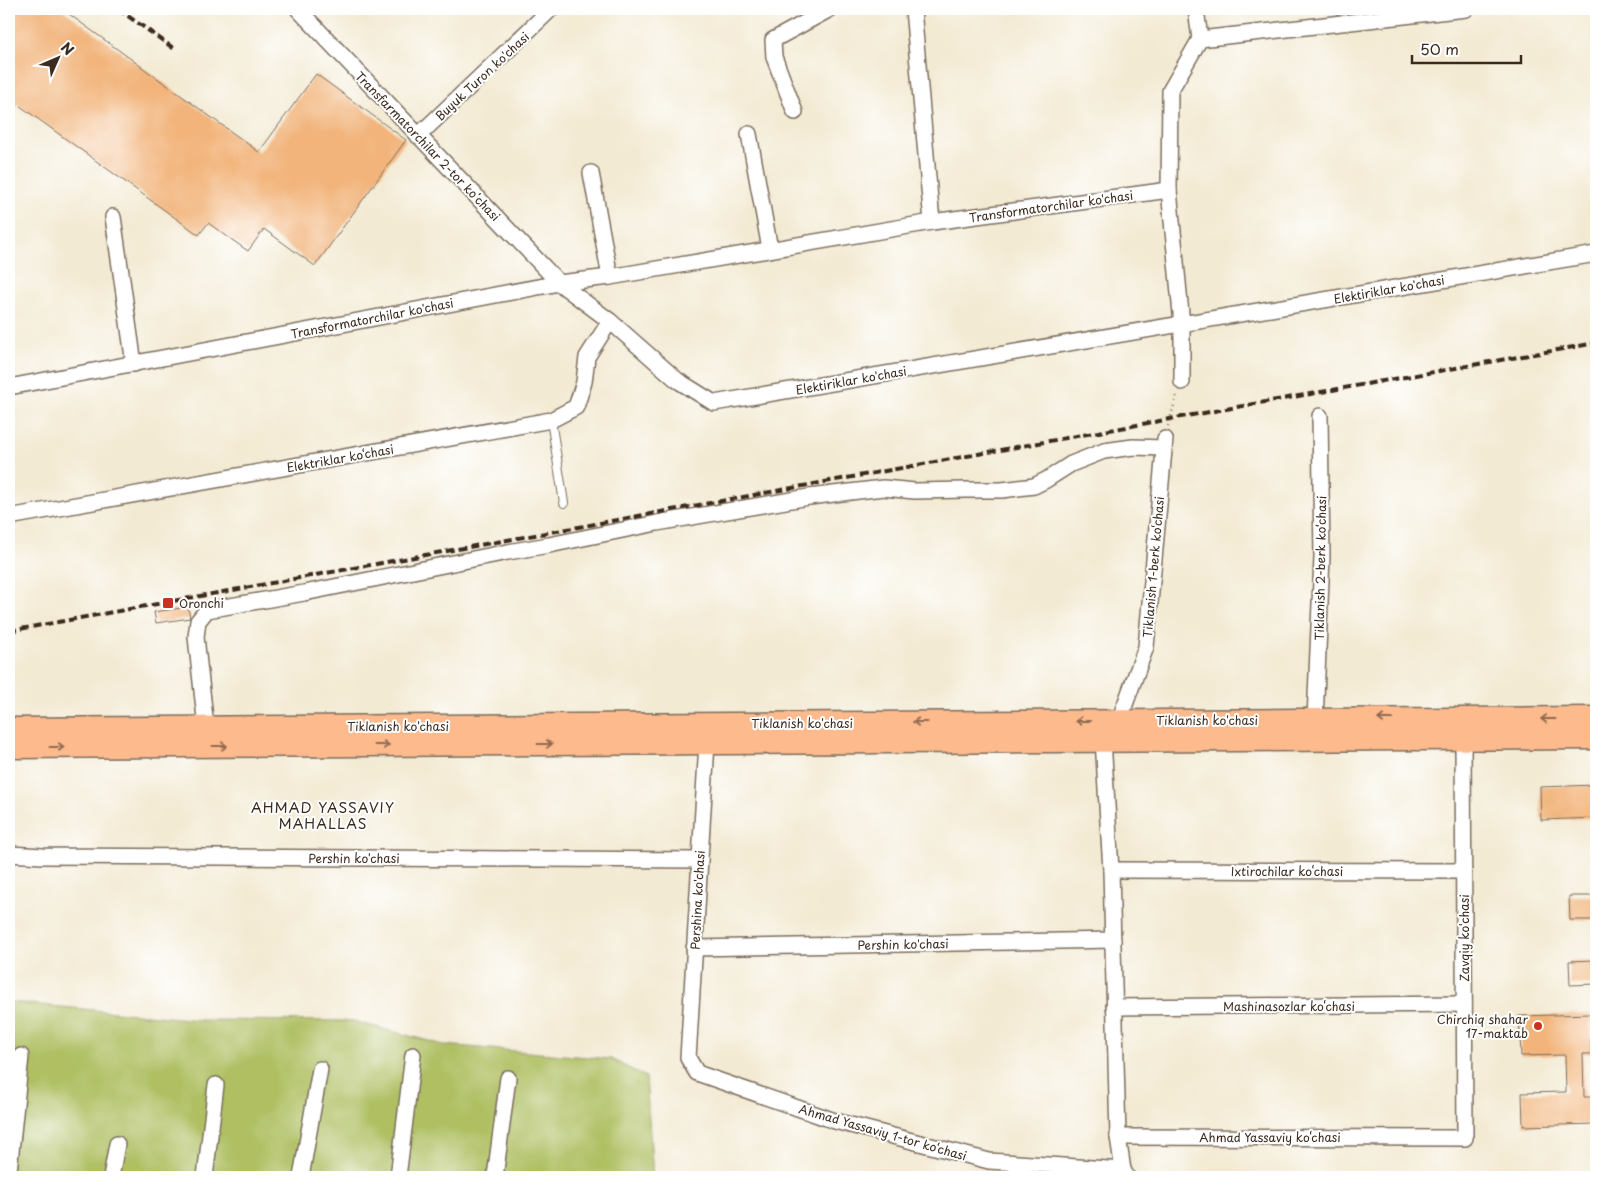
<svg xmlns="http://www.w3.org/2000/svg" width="1605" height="1186" viewBox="0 0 1605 1186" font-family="'Playpen Sans',sans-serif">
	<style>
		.green { fill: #afbf62; stroke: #757440 }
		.building { fill: #f2b47a }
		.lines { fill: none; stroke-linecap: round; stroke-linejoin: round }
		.service-casing { stroke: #7b6d5d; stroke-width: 10 }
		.minor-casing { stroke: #7b6d5d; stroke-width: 18 }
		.primary-casing { stroke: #7b6d5d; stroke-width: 25 }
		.path { stroke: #7b6d5d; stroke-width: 2.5; stroke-dasharray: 1 4; stroke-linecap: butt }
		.service { stroke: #fff; stroke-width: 8 }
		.minor { stroke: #fff; stroke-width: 15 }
		.primary { stroke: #fcba8d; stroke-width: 22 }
		.rail { stroke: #3b2a1e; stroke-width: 4; stroke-dasharray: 8 4; stroke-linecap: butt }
		.oneway { stroke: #926b50 }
		.poi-dot { fill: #c8321e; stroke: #fff; stroke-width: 2 }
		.labels { text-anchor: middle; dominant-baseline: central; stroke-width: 4; stroke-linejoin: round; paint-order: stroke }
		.street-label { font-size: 12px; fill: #3b2a1e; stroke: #fff }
		.poi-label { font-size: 12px; fill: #3b2a1e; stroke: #fff; text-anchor: start }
		.neighbourhood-label { font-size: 14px; letter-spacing: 1px; fill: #3b2a1e; stroke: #fff }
	</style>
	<rect width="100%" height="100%" fill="#fff"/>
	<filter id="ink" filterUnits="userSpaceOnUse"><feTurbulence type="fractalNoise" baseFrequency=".02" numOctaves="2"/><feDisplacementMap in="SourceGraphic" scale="10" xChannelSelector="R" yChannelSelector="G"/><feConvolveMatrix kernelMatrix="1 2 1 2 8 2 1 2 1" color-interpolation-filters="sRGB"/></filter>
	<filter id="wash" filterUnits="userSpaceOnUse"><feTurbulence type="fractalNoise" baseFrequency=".0096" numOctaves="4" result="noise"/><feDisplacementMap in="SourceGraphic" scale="20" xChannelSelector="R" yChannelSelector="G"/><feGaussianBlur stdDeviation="1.12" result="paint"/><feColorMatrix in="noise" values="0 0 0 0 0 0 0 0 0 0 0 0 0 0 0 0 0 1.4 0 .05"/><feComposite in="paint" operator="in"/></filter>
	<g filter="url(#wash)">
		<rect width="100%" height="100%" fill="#f3ead3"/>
		<path class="green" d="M9 1002 200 1020 353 1021 444 1045 611 1059 646 1077 653 1177H9Z"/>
		<g id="blocks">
			<g class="building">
				<path d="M9 9H62L259 152 316 74 406 140 315 266 264 229 248 251 208 223 199 235 9 98Z"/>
				<path d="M188 607 190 618 156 623 154 612Z"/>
				<path d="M1596 785V818L1541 820 1540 787Z"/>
				<path d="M1569 896H1596V920H1570Z"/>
				<path d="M1596 960V984L1570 985 1569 961Z"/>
				<path d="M1590 1014 1591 1054H1583L1584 1097H1596V1124L1523 1126 1522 1093 1566 1092 1565 1055 1521 1056 1519 1016Z"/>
			</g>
		</g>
	</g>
	<g filter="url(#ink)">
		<use href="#blocks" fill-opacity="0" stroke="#7b6d5d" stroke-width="1"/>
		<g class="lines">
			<defs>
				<path id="service" d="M551 420 564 503"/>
				<g id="minor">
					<path d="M298 9 559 283 610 321 677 380 714 403 1596 254"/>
					<path d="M913 9 932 222"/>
					<path d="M1196 9 1200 39"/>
					<path d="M1200 39 1466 9"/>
					<path d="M795 112 774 57 773 40 830 9"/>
					<path d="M749 134 770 249"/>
					<path d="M418 136 551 9"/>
					<path d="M591 173 610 277"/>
					<path d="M113 217 134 364"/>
					<path d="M1182 382V324L1169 190 1170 91 1200 39"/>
					<path d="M9 387 559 283 610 277 932 222 1169 190"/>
					<path d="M9 517 551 420 576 407 584 382 587 357 610 321"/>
					<path d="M1315 720 1322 557 1320 416"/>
					<path d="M1119 721 1146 647 1165 439"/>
					<path d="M206 727 196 637 198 621 207 610 304 593 508 552 549 545 657 523 809 497 883 488 915 491 966 490H1002L1034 486 1046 480 1071 464 1104 451 1133 447 1164 448"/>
					<path d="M1103 740 1111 870 1118 1137 1123 1170 1127 1177"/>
					<path d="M707 743 688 1058 697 1073 835 1121 989 1161 1123 1170"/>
					<path d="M9 854 43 856 700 860"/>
					<path d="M1111 870 1464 871"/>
					<path d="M694 948 1113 940"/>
					<path d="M1114 1007 1464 1004"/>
					<path d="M1118 1137 1465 1138 1463 739"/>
					<path d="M9 1171 21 1056"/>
					<path d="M111 1177 117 1144"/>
					<path d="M205 1177 216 1085"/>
					<path d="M301 1177 320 1069"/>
					<path d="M398 1177 413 1055"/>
					<path d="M495 1177 508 1078"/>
				</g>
				<g id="primary">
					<path d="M9 729 1596 718"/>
					<path d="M9 747 1596 738"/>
				</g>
			</defs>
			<use href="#service" class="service-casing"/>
			<use href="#minor" class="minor-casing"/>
			<use href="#primary" class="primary-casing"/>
			<path class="path" d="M1168 426 1177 395"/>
			<use href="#service" class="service"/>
			<use href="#minor" class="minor"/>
			<use href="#primary" class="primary"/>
			<g class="rail">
				<path d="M118 9 176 50"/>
				<path d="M9 631 1170 419 1596 343"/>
			</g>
		</g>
		<defs><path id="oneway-shaft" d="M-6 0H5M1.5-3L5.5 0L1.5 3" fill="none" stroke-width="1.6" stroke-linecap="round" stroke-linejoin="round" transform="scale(1.25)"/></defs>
		<g class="oneway">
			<use href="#oneway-shaft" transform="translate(1385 719) rotate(180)"/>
			<use href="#oneway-shaft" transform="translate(1548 719) rotate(180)"/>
			<use href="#oneway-shaft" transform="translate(1083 721) rotate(180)"/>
			<use href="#oneway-shaft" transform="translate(920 722) rotate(180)"/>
			<use href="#oneway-shaft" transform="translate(545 744)"/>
			<use href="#oneway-shaft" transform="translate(382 745)"/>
			<use href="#oneway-shaft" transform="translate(220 746)"/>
			<use href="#oneway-shaft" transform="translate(57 747)"/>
		</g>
	</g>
	<g class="poi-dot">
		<rect x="162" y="597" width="12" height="12" rx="2.5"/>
		<circle cx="1538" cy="1026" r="5"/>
	</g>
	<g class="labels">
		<g class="street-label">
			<text transform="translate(482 76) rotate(-43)">Buyuk Turon ko'chasi</text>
			<text transform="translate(428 146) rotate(46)">Transfarmatorchilar 2-tor koʻchasi</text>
			<text transform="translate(1051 206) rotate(-8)">Transformatorchilar ko'chasi</text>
			<text transform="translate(1389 289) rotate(-10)">Elektiriklar ko'chasi</text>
			<text transform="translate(372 318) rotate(-11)">Transformatorchilar ko'chasi</text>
			<text transform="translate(851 380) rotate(-10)">Elektiriklar ko'chasi</text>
			<text transform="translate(340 458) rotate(-10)">Elektriklar ko‘chasi</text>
			<text transform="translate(1153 567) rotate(-85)">Tiklanish 1-berk ko‘chasi</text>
			<text transform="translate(1320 568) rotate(-89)">Tiklanish 2-berk ko‘chasi</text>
			<text x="1207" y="720">Tiklanish ko'chasi</text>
			<text x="802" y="723">Tiklanish ko'chasi</text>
			<text x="398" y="726">Tiklanish ko'chasi</text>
			<text x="354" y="858">Pershin ko'chasi</text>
			<text x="1287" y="871">Ixtirochilar ko‘chasi</text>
			<text transform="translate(697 900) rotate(-87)">Pershina ko'chasi</text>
			<text transform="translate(1464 938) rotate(-90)">Zavqiy ko'chasi</text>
			<text transform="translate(903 944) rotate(-1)">Pershin ko'chasi</text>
			<text x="1289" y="1006">Mashinasozlar ko‘chasi</text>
			<text transform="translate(883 1132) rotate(16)">Ahmad Yassaviy 1-tor ko‘chasi</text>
			<text x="1270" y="1137">Ahmad Yassaviy ko‘chasi</text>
		</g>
		<g class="poi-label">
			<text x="179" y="603">Oronchi</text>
			<text x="1528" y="1019" text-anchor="end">Chirchiq shahar<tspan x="1528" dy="14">17-maktab</tspan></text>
		</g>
		<g class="neighbourhood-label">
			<text x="323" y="807">AHMAD YASSAVIY<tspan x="323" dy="16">MAHALLAS</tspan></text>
		</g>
	</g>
	<rect width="1605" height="1186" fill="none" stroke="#fff" stroke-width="30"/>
	<g transform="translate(58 58) rotate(45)" stroke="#ffffff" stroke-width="4" paint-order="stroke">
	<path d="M0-4L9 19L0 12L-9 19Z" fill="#3b2a1e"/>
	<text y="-8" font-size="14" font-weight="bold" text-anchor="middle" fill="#3b2a1e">N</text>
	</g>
	<path d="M1412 55v8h109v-8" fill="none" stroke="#3b2a1e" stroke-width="2.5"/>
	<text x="1420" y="55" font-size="15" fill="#3b2a1e" stroke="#ffffff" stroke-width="4" paint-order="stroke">50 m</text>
</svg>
